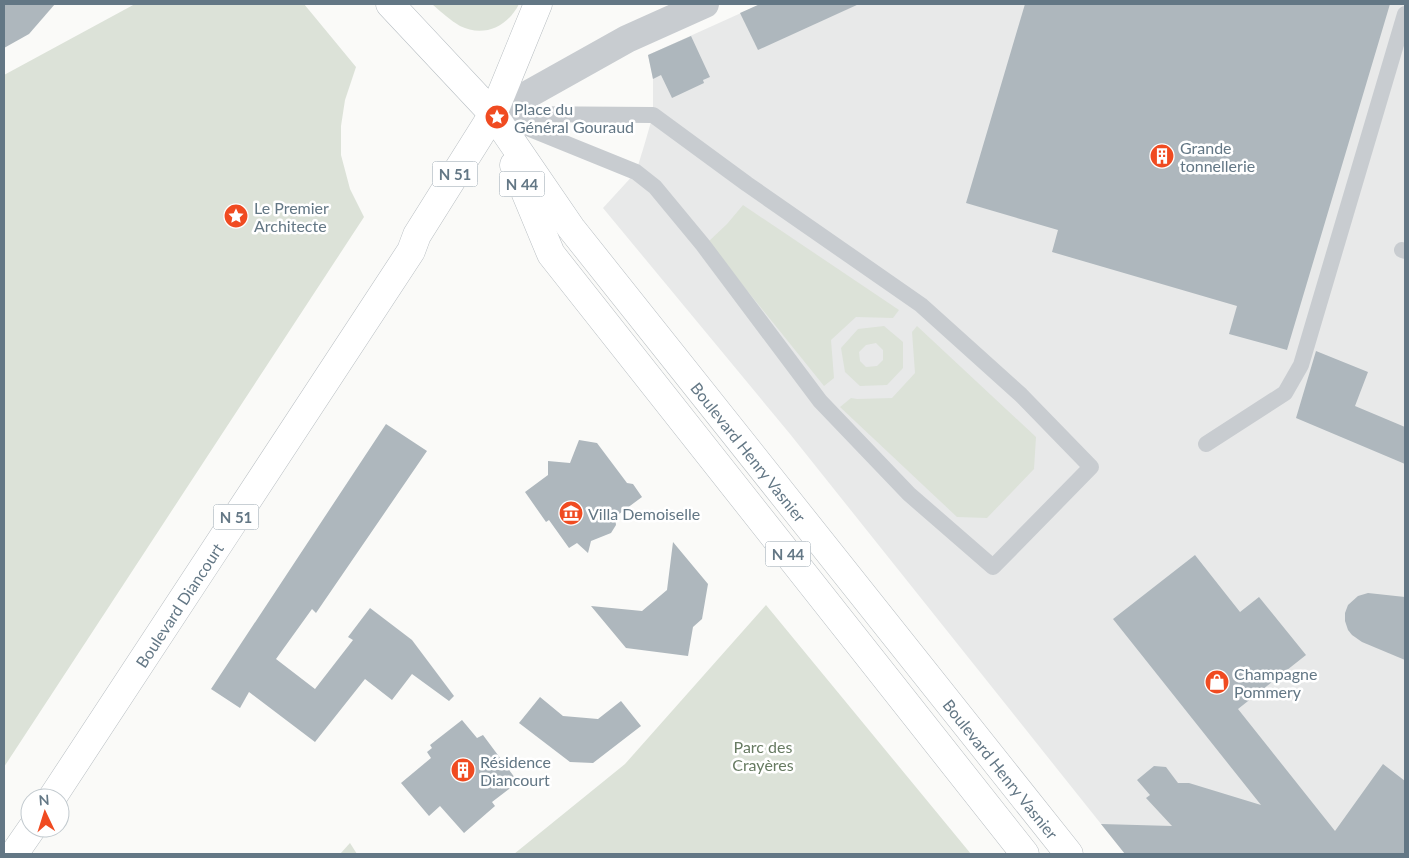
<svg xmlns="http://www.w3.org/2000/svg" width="1409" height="858" viewBox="0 0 1409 858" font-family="Lato,sans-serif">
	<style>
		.built { fill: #e8e9e9 }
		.green { fill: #dce2d8; fill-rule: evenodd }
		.building { fill: #aeb7bd }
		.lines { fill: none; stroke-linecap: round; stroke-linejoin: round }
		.secondary-casing { stroke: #b7bec3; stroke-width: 29 }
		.primary-casing { stroke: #b8bec2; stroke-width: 29 }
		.lane { stroke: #c8ccd0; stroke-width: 16 }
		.street { stroke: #c8ccd0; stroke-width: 28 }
		.secondary { stroke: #fff; stroke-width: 28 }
		.primary { stroke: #fff; stroke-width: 28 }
		.labels { text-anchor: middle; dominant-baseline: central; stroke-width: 5; stroke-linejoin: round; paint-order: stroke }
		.shield { fill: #fff; stroke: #92a0aa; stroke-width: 1 }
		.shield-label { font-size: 15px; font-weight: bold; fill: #637785 }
		.poi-label { font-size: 16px; fill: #637785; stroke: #fff; text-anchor: start }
		.street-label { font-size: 16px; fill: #637785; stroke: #fff }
		.park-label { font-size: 16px; fill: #677b62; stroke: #fff }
	</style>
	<rect width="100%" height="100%" fill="#fafaf8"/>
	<path class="built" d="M761 4H1405V854H1125L790 434 603 208 636 172 644 146 653 115V79L648 55Z"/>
	<g class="green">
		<path d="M135 4H304L356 67 345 100 341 126V155L350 189 364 217 4 767V75Z"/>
		<path d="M432 4H519C508 26 484 38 460 26 450 20 441 12 432 4Z"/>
		<path d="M743 205 899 310 893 318 856 317 831 340 834 378 824 386 708 242 727 224Z"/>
		<path d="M884 326 903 342V368L887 385 860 386 845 372 841 348 858 329ZM876 343 883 350V360L877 366 866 367 860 361 859 352 866 345Z"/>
		<path d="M917 326 1036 437 1034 469 987 518 957 517 840 407 851 398 857 399 892 398 915 373 912 332Z"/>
		<path d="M766 605 971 854H514L625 764Z"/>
		<path d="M350 843 357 854H340Z"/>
	</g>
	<g class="building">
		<path d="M4 4H55L29 34 4 48Z"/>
		<path d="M760 4H859L758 50 740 13Z"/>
		<path d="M1025 4H1390L1287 350 1229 334 1237 306 1052 252 1058 230 966 203Z"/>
		<path d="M691 36 710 77 703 80 704 83 672 98 661 75 653 79 648 55Z"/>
		<path d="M1316 351 1368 372 1355 406 1405 427V464L1296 418Z"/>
		<path d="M386 424 427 451 316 613 312 609 276 659 315 689 353 640 348 637 370 608 412 640 454 696 449 701 412 674 392 700 365 679 315 742 249 692 240 708 211 689Z"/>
		<path d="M579 440 597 443 627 483 633 484 642 497 615 517 616 525 611 533 591 541 588 553 577 543 569 548 549 520 546 522 525 492 548 475V461L570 463Z"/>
		<path d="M673 542 708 584 702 619 693 627 688 656 626 648 591 606 642 611 667 590Z"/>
		<path d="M1195 555 1240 612 1259 597 1306 655 1238 709 1335 831 1383 764 1405 781V854H1125L1101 824 1172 826 1146 798 1150 795 1137 780 1154 766 1166 767 1178 783H1189L1261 805 1113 619Z"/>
		<path d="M1368 593 1405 597V660L1362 642 1352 635 1348 630 1345 621V613L1348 605 1358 596Z"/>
		<path d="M540 697 563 716 598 719 621 701 641 726 593 763 570 762 519 723Z"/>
		<path d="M462 720 477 738 483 735 518 782 492 802 495 806 464 833 440 806 429 816 401 783 431 758 427 752 432 748 430 745Z"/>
	</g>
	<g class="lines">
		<defs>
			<path id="secondary" d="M390 4 493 114"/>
			<g id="primary">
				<path id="s1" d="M493 114 571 228 1069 854"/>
				<path d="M514 165 551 254 1025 854"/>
				<path id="s2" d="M52 798 411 251 417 235 493 114 538 4"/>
				<path d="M14 854 32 828"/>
			</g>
		</defs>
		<use href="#secondary" class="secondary-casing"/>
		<use href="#primary" class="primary-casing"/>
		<g class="lane">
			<path d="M493 114 653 115 747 184 921 305 1021 395 1091 467 993 567 909 494 820 401 703 245 655 187 636 172Z"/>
			<path d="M1402 250 1405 251"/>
			<path d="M1206 444 1285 393 1301 365 1405 14"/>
		</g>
		<path class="street" d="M493 114 627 39 705 4"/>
		<use href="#secondary" class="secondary"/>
		<use href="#primary" class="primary"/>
	</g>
	<defs>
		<symbol id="sight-disc" viewBox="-11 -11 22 22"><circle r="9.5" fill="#f04b21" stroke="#fff"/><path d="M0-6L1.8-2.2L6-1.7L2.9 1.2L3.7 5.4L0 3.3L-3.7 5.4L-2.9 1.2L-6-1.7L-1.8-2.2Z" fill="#fff"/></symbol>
		<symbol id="building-disc" viewBox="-11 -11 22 22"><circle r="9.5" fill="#f04b21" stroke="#fff"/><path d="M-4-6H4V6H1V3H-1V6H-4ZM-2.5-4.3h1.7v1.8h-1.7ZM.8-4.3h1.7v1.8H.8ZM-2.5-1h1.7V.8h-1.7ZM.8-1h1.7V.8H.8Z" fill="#fff"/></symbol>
		<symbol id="museum-disc" viewBox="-11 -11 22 22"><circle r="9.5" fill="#f04b21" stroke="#fff"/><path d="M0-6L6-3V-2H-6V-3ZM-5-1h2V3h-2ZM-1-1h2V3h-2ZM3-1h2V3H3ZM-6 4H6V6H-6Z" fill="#fff"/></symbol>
		<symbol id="shop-disc" viewBox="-11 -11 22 22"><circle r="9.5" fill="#f04b21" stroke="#fff"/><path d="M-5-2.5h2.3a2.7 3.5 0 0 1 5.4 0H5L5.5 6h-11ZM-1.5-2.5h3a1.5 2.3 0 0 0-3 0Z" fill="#fff"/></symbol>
	</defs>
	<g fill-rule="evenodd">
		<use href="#sight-disc" x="483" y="103" width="28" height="28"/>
		<use href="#building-disc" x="1148" y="142" width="28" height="28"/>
		<use href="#sight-disc" x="222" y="202" width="28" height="28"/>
		<use href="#museum-disc" x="557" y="499" width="28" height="28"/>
		<use href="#shop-disc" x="1203" y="668" width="28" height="28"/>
		<use href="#building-disc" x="449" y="756" width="28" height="28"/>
	</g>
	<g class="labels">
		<g class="shield">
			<rect x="432.5" y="161.5" width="45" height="25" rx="4"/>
			<rect x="499.5" y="171.5" width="45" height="25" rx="4"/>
			<rect x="213.5" y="504.5" width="45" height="25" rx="4"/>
			<rect x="765.5" y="541.5" width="45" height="25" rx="4"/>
		</g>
		<g class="shield-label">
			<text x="455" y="174">N 51</text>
			<text x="522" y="184">N 44</text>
			<text x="236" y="517">N 51</text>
			<text x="788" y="554">N 44</text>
		</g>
		<g class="poi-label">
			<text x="514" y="108">Place du<tspan x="514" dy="18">Général Gouraud</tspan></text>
			<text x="1180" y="147">Grande<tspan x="1180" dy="18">tonnellerie</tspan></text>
			<text x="254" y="207">Le Premier<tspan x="254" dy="18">Architecte</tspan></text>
			<text x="588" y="513">Villa Demoiselle</text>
			<text x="1234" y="673">Champagne<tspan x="1234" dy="18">Pommery</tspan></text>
			<text x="480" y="761">Résidence<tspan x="480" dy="18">Diancourt</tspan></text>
		</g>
		<g class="street-label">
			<text stroke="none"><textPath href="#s1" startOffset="424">Boulevard Henry Vasnier</textPath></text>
			<text stroke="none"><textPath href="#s2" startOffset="231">Boulevard Diancourt</textPath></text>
			<text stroke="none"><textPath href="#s1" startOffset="829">Boulevard Henry Vasnier</textPath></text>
		</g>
		<g class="park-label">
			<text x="763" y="746">Parc des<tspan x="763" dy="18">Crayères</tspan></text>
		</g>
	</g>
	<rect width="1409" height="858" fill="none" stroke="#637785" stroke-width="10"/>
	<g transform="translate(45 813) rotate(356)"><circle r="24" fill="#ffffff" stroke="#c1c9ce"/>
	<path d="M0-4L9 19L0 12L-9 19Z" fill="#f04b21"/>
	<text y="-8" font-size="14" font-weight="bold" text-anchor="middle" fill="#637785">N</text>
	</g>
</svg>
